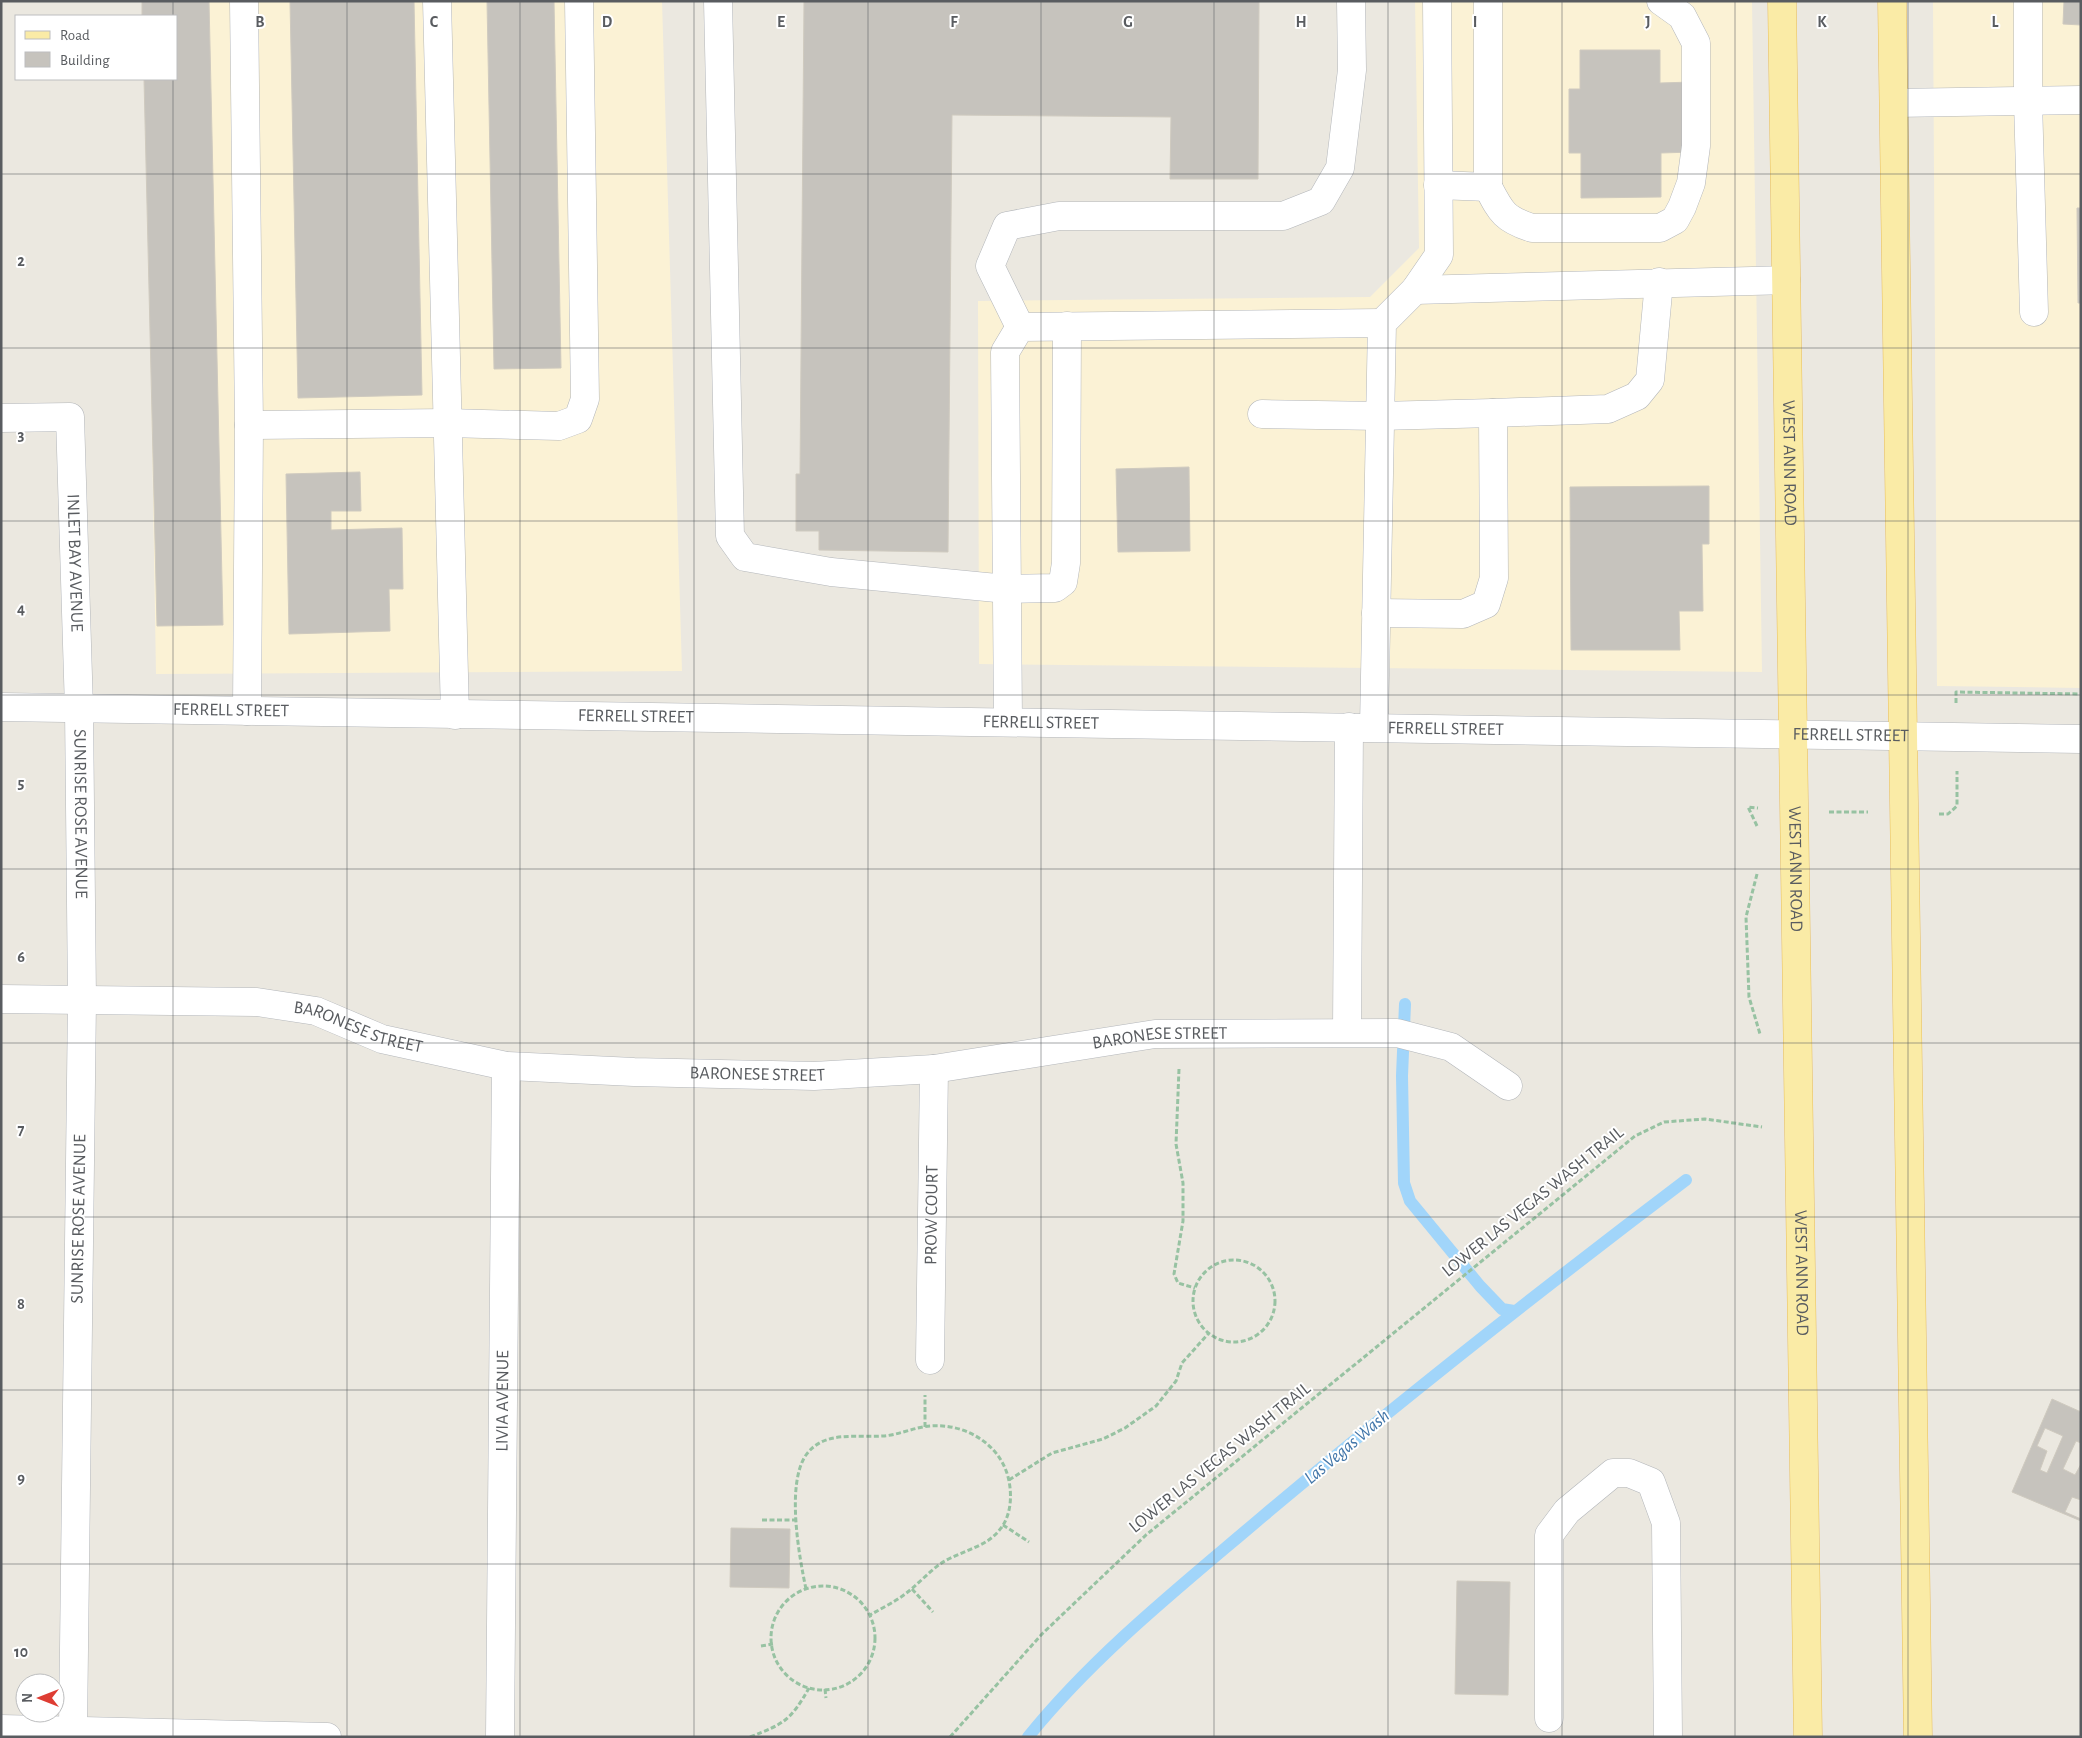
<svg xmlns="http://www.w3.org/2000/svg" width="2082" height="1738" viewBox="0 0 2082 1738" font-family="'Alegreya Sans',sans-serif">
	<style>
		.commercial { fill: #fbf2d5 }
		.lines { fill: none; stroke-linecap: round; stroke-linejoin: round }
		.stream { stroke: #a1d5fa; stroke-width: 12 }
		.building { fill: #c6c3bd; stroke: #cfcabf; fill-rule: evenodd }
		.minor-casing { stroke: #b3b6ba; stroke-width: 29 }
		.major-casing { stroke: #e8be5c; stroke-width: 29 }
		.path { stroke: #97c2a2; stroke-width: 3; stroke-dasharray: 5 2.5; stroke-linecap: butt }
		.minor { stroke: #fff; stroke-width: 28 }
		.major { stroke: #faeba6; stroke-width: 28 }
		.grid { fill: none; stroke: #595c60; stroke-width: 1; stroke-opacity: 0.55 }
		.labels { text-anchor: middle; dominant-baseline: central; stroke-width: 4; stroke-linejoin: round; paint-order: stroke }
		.street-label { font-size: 18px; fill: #595c60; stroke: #fff }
		.water-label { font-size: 19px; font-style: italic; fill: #4276a9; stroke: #fff }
		.grid-label { font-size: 16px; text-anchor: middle; font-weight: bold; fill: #595c60; stroke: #fff; stroke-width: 4; stroke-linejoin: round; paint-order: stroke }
	</style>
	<rect width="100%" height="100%" fill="#ebe8e0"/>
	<g class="commercial">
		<path d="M144 1H662L682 671 156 674 146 79H176V16H145Z"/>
		<path d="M1415 1H1752L1762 672 979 664 978 301 1370 297 1419 248Z"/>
		<path d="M1933 1H2081V688L1937 686Z"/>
	</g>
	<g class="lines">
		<g class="stream">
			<path d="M1405 1004 1402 1076 1404 1183 1410 1201 1480 1286 1502 1309 1514 1311"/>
			<path d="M1028 1737C1095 1654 1181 1586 1262 1517 1400 1401 1542 1289 1686 1180"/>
		</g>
	</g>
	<g class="building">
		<path d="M142 1H209L223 625 157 626 144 79H176V16H142Z"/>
		<path d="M290 1H414L422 395 298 398Z"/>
		<path d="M487 1H554L561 368 494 369Z"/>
		<path d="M804 1H1259L1258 179H1170L1171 117 952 115 948 552 819 550V531H796V474H800Z"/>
		<path d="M2064 1H2081V25L2063 24Z"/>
		<path d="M1580 50H1660V83L1692 82V152L1661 153V197L1581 198V153H1569V89H1580Z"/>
		<path d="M2077 208H2081V303H2078Z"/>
		<path d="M1189 467 1190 551 1118 552 1116 469Z"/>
		<path d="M360 472 361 511H331V530L402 528 403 589H389L390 631 289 634 286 474Z"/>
		<path d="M1709 486V544H1702L1703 611H1679L1680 650H1571L1570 487Z"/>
		<path d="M2052 1399 2081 1412V1443L2076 1441 2063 1469 2075 1475 2081 1464V1500L2072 1497 2065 1512 2081 1519V1521L2012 1492ZM2045 1428 2063 1436 2047 1473 2040 1470 2047 1451 2037 1446Z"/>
		<path d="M731 1528 790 1529 789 1588 730 1587Z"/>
		<path d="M1457 1581 1510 1582 1508 1695 1455 1694Z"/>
	</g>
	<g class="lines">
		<defs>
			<g id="minor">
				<path d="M244 1 249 425 247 711"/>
				<path d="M437 1 455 715"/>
				<path d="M718 1 730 536 745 557 831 572 1007 589 1055 588 1063 582 1066 563 1067 326"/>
				<path d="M2028 1V101L2034 312"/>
				<path d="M1894 103 2081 100"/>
				<path d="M1438 185 1488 187V1"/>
				<path d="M1488 187C1501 212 1504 219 1532 228H1660L1675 220 1682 207 1691 183 1696 146V43L1682 16 1661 1"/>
				<path d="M1415 290 1786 280"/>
				<path d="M1020 327 990 266 1007 226 1059 216H1283L1321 201 1340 168 1352 70 1351 1"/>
				<path d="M1262 414 1380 416 1493 413"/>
				<path id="s1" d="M1 418 70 417 79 709 82 1000 73 1730"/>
				<path d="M249 425 448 423 559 426 578 419 585 399 579 1"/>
				<path d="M1376 613 1463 614 1486 604 1494 578 1493 413 1608 409 1637 396 1650 380 1659 282"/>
				<path id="s2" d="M1 707 2081 739"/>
				<path d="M1008 722 1005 352 1020 327 1382 323"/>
				<path d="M1374 727 1382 323 1415 290 1439 255 1437 1"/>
				<path id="s3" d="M1 999 257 1002 316 1011 382 1039 506 1066 634 1072 814 1076 934 1069 1155 1034 1397 1033 1451 1047 1508 1086"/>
				<path d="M1347 1032 1349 727"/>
				<path id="s4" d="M930 1360 934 1069"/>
				<path d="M1549 1718V1535L1567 1511 1613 1473H1629L1651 1482 1666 1523 1668 1737"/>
				<path d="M1 1729 327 1737"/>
				<path id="s5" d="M500 1737 506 1066"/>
			</g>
			<g id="major">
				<path id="s6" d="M1782 1 1808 1737"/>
				<path d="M1892 1 1918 1737"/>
			</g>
		</defs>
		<use href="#minor" class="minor-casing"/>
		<use href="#major" class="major-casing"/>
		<g class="path">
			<path d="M1956 703V692L2081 694"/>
			<path d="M1829 812H1868"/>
			<path d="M1939 814H1948L1957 806V771"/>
			<path d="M1757 826 1748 807 1758 808"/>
			<path d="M1757 874 1746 917 1749 997 1760 1034"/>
			<path d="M1179 1069 1176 1144 1183 1183V1221L1174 1274 1178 1283 1195 1288"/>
			<circle cx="1234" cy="1301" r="41"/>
			<path d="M925 1427V1395"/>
			<path d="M1009 1480 1052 1453 1103 1439 1125 1428 1156 1406 1176 1381 1182 1363 1208 1334"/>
			<path d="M762 1520H797"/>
			<path d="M1003 1525 1029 1542"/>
			<circle cx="823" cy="1638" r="52"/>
			<path d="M806 1589C799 1556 786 1484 806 1455 824 1430 856 1438 883 1436 899 1435 915 1427 930 1426 966 1423 1002 1445 1009 1481 1012 1496 1011 1515 1001 1528 987 1548 959 1551 940 1564 929 1572 919 1583 909 1591 897 1601 882 1608 870 1615"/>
			<path d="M912 1589 933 1612"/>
			<path d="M761 1646 773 1644"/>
			<path d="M825 1689 826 1698"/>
			<path d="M750 1737C784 1724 791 1720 809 1688"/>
			<path d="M950 1737 1042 1634 1146 1535 1635 1136 1664 1122 1705 1119 1762 1127"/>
		</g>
		<use href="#minor" class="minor"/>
		<use href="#major" class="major"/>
	</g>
	<path class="grid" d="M173 1V16M347 1V1737M520 1V1737M694 1V1737M868 1V1737M1041 1V1737M1214 1V1737M1388 1V1737M1562 1V1737M1735 1V1737M1908 1V1737M173 79V1737M1 174H2081M1 348H2081M1 521H2081M1 695H2081M1 869H2081M1 1043H2081M1 1217H2081M1 1390H2081M1 1564H2081"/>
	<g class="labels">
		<g class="street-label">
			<text stroke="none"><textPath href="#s6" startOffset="462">WEST ANN ROAD</textPath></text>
			<text stroke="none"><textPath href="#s1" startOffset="215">INLET BAY AVENUE</textPath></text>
			<text stroke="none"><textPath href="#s2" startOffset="230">FERRELL STREET</textPath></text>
			<text stroke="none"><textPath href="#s2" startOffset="635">FERRELL STREET</textPath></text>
			<text stroke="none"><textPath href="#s2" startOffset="1040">FERRELL STREET</textPath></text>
			<text stroke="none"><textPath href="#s2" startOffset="1445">FERRELL STREET</textPath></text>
			<text stroke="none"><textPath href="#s2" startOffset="1850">FERRELL STREET</textPath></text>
			<text stroke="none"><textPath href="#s1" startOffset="466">SUNRISE ROSE AVENUE</textPath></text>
			<text stroke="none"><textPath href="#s6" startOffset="868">WEST ANN ROAD</textPath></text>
			<text stroke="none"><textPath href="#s3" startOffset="361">BARONESE STREET</textPath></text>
			<text stroke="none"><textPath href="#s3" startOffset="1171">BARONESE STREET</textPath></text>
			<text stroke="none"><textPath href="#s3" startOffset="766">BARONESE STREET</textPath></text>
			<text transform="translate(1533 1202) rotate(-39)">LOWER LAS VEGAS WASH TRAIL</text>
			<text stroke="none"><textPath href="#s4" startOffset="145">PROW COURT</textPath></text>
			<text transform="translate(79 1219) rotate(-89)">SUNRISE ROSE AVENUE</text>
			<text stroke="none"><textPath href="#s6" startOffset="1272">WEST ANN ROAD</textPath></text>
			<text stroke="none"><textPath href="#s5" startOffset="336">LIVIA AVENUE</textPath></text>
			<text transform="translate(1220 1458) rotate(-39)">LOWER LAS VEGAS WASH TRAIL</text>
		</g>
		<g class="water-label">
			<text transform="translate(1347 1447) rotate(-40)">Las Vegas Wash</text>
		</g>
	</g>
	<g class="grid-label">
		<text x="260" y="27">B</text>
		<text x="434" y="27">C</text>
		<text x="607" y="27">D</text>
		<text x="781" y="27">E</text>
		<text x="954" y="27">F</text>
		<text x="1128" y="27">G</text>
		<text x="1301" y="27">H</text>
		<text x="1475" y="27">I</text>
		<text x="1648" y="27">J</text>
		<text x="1822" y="27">K</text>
		<text x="1995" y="27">L</text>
		<text x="21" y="266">2</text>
		<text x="21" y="440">3</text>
		<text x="21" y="614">4</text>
		<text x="21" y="788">5</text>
		<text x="21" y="962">6</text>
		<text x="21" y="1135">7</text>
		<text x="21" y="1309">8</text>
		<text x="21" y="1483">9</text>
		<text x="21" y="1657">10</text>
	</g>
	<rect width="2082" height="1738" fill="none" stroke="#595c60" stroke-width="5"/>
	<rect x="15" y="15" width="162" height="65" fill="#ffffff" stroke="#bdbebf"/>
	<rect x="25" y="31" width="25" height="8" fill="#faeba6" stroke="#bdbebf"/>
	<text x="60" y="40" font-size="15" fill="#595c60">Road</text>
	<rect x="25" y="52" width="25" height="15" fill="#c6c3bd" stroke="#bdbebf"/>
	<text x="60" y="65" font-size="15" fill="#595c60">Building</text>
	<g transform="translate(40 1698) rotate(270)"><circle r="24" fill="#ffffff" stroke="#bdbebf"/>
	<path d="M0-4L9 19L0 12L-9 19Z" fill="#de3d33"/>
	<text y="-8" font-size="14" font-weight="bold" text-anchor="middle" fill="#595c60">N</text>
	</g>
</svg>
